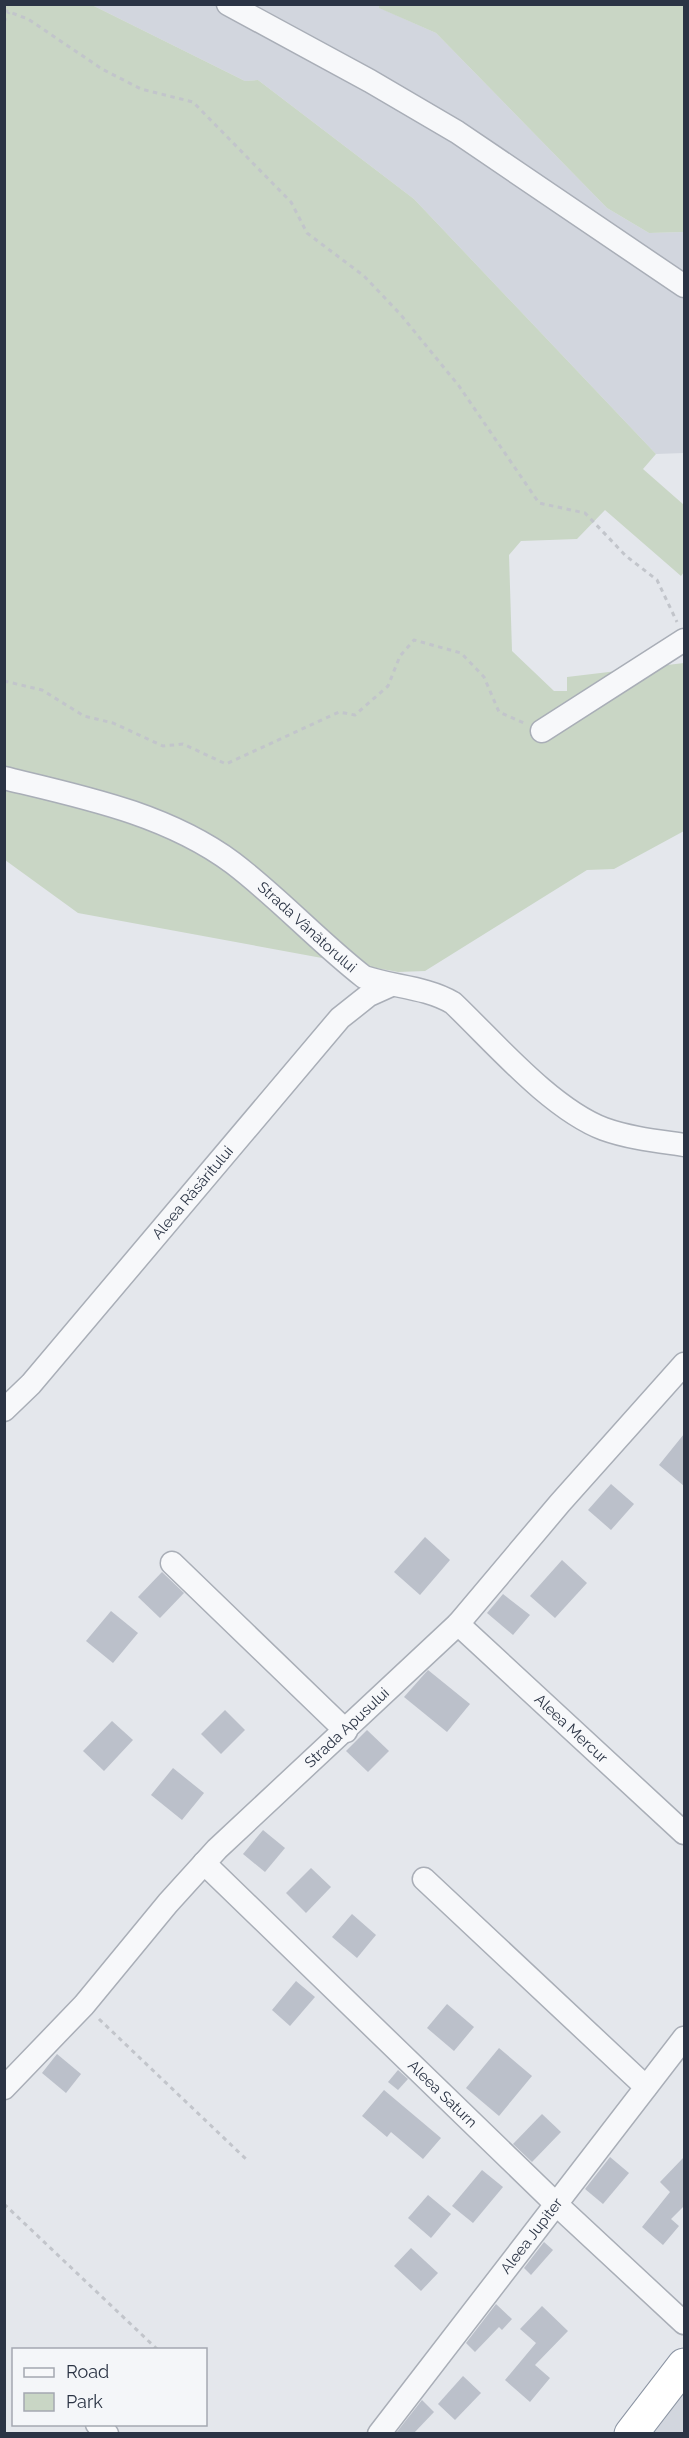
<svg xmlns="http://www.w3.org/2000/svg" width="689" height="2438" viewBox="0 0 689 2438" font-family="Raleway,sans-serif">
	<style>
		.built { fill: #d2d6de }
		.green { fill: #c9d6c5 }
		.building { fill: #bbc0ca }
		.lines { fill: none; stroke-linecap: round; stroke-linejoin: round }
		.minor-casing { stroke: #a9aeb7; stroke-width: 25 }
		.highway-casing { stroke: #8b94a3; stroke-width: 35 }
		.path { stroke: #c2c5cb; stroke-width: 3; stroke-dasharray: 4.5 4.5; stroke-linecap: butt }
		.minor { stroke: #f7f8fa; stroke-width: 22 }
		.highway { stroke: #fff; stroke-width: 33 }
		.labels { text-anchor: middle; dominant-baseline: central; stroke-width: 4.5; stroke-linejoin: round; paint-order: stroke }
		.street-label { font-size: 15px; fill: #2b3445; stroke: #f4f6f9 }
	</style>
	<rect width="100%" height="100%" fill="#e4e7ec"/>
	<g class="built">
		<path d="M92 5H379L380 8 436 33 607 208 649 233 684 232V453L656 454 414 199 258 80 245 81Z"/>
		<path d="M684 2371V2433H618Z"/>
	</g>
	<g class="green">
		<path d="M5 5H92L245 81 258 80 414 199 656 454 643 469 684 505V572L681 576 605 510 577 539 521 541 509 555 512 651 554 691H567V677L684 663V831L614 869 587 870 425 971 398 972 78 913 5 860Z"/>
		<path d="M379 5H684V232L649 233 607 208 436 33 379 8Z"/>
	</g>
	<g class="building">
		<path d="M684 1434V1486L659 1465Z"/>
		<path d="M611 1484 634 1504 611 1530 588 1510Z"/>
		<path d="M425 1537 450 1560 420 1595 394 1572Z"/>
		<path d="M562 1560 587 1583 555 1618 530 1596Z"/>
		<path d="M162 1572 184 1593 160 1618 138 1597Z"/>
		<path d="M503 1594 530 1615 513 1635 487 1613Z"/>
		<path d="M111 1611 138 1633 113 1663 86 1641Z"/>
		<path d="M428 1670 470 1704 447 1732 404 1697Z"/>
		<path d="M225 1710 245 1730 221 1754 201 1734Z"/>
		<path d="M112 1721 133 1740 104 1771 83 1751Z"/>
		<path d="M367 1730 389 1751 368 1772 346 1751Z"/>
		<path d="M173 1768 204 1793 182 1820 151 1795Z"/>
		<path d="M263 1830 285 1848 265 1872 243 1854Z"/>
		<path d="M311 1868 331 1887 306 1913 286 1893Z"/>
		<path d="M352 1914 376 1935 357 1958 332 1937Z"/>
		<path d="M296 1981 315 1997 290 2026 272 2010Z"/>
		<path d="M447 2004 474 2027 454 2051 427 2028Z"/>
		<path d="M499 2048 532 2076 499 2116 466 2088Z"/>
		<path d="M57 2054 81 2074 66 2093 42 2073Z"/>
		<path d="M398 2070 408 2079 398 2090 388 2082Z"/>
		<path d="M384 2090 441 2138 423 2159 391 2132 387 2137 362 2116Z"/>
		<path d="M542 2114 561 2132 532 2162 513 2144Z"/>
		<path d="M610 2157 629 2173 603 2204 585 2189Z"/>
		<path d="M684 2157V2206L671 2219 679 2226 663 2245 642 2227 670 2192 660 2182Z"/>
		<path d="M482 2170 503 2187 473 2223 452 2206Z"/>
		<path d="M428 2195 451 2214 431 2238 408 2218Z"/>
		<path d="M544 2242 553 2250 531 2275 524 2268Z"/>
		<path d="M411 2248 438 2273 421 2291 394 2266Z"/>
		<path d="M496 2304 512 2319 502 2330 499 2327 475 2352 466 2343Z"/>
		<path d="M542 2306 568 2331 535 2365 550 2378 530 2402 505 2380 536 2343 520 2329Z"/>
		<path d="M463 2376 481 2393 455 2420 438 2404Z"/>
		<path d="M422 2400 434 2412 414 2433H396Z"/>
	</g>
	<g class="lines">
		<defs>
			<g id="minor">
				<path d="M228 4 370 81 457 132 684 286"/>
				<path d="M542 731 684 640"/>
				<path id="s1" d="M4 778C83 797 167 814 233 863 279 898 318 941 364 977 393 987 426 987 453 1003 494 1042 551 1109 604 1129 629 1138 657 1141 684 1145"/>
				<path id="s2" d="M4 1410 31 1384 340 1018 369 995 389 986"/>
				<path d="M172 1563 346 1731"/>
				<path id="s3" d="M458 1624 684 1833"/>
				<path id="s4" d="M204 1863 556 2204 684 2323"/>
				<path d="M424 1879 646 2087"/>
				<path id="s5" d="M4 2088 84 2005 168 1903 217 1849 458 1624 560 1503 684 1364"/>
				<path d="M97 2424 107 2434"/>
				<path id="s6" d="M379 2434 684 2038"/>
			</g>
			<path id="highway" d="M631 2434 684 2365"/>
		</defs>
		<use href="#minor" class="minor-casing"/>
		<use href="#highway" class="highway-casing"/>
		<g class="path">
			<path d="M4 10 28 19 102 69 141 89 193 102 291 202 307 233 364 276 401 315 459 386 539 503 585 513 626 556 657 580 677 622"/>
			<path d="M4 22 9 12"/>
			<path d="M4 681 42 690 84 716 113 723 163 746 183 744 226 764 339 712 355 715 388 686 400 656 414 640 461 653 484 677 499 712 524 723"/>
			<path d="M99 2019 247 2160"/>
			<path d="M4 2204 158 2350"/>
		</g>
		<use href="#minor" class="minor"/>
		<use href="#highway" class="highway"/>
	</g>
	<g class="labels">
		<g class="street-label">
			<text stroke="none"><textPath href="#s1" startOffset="344">Strada Vânătorului</textPath></text>
			<text stroke="none"><textPath href="#s2" startOffset="288">Aleea Răsăritului</textPath></text>
			<text stroke="none"><textPath href="#s5" startOffset="498">Strada Apusului</textPath></text>
			<text stroke="none"><textPath href="#s3" startOffset="154">Aleea Mercur</textPath></text>
			<text stroke="none"><textPath href="#s4" startOffset="332">Aleea Saturn</textPath></text>
			<text stroke="none"><textPath href="#s6" startOffset="250">Aleea Jupiter</textPath></text>
		</g>
	</g>
	<rect width="689" height="2438" fill="none" stroke="#2b3445" stroke-width="12"/>
	<rect x="12" y="2348" width="195" height="78" fill="#f4f6f9" stroke="#a4a8b1" stroke-width="1.5"/>
	<rect x="24" y="2368" width="30" height="9" fill="#f7f8fa" stroke="#a4a8b1" stroke-width="1.5"/>
	<text x="66" y="2378" font-size="18" fill="#2b3445">Road</text>
	<rect x="24" y="2393" width="30" height="18" fill="#c9d6c5" stroke="#a4a8b1" stroke-width="1.5"/>
	<text x="66" y="2408" font-size="18" fill="#2b3445">Park</text>
</svg>
